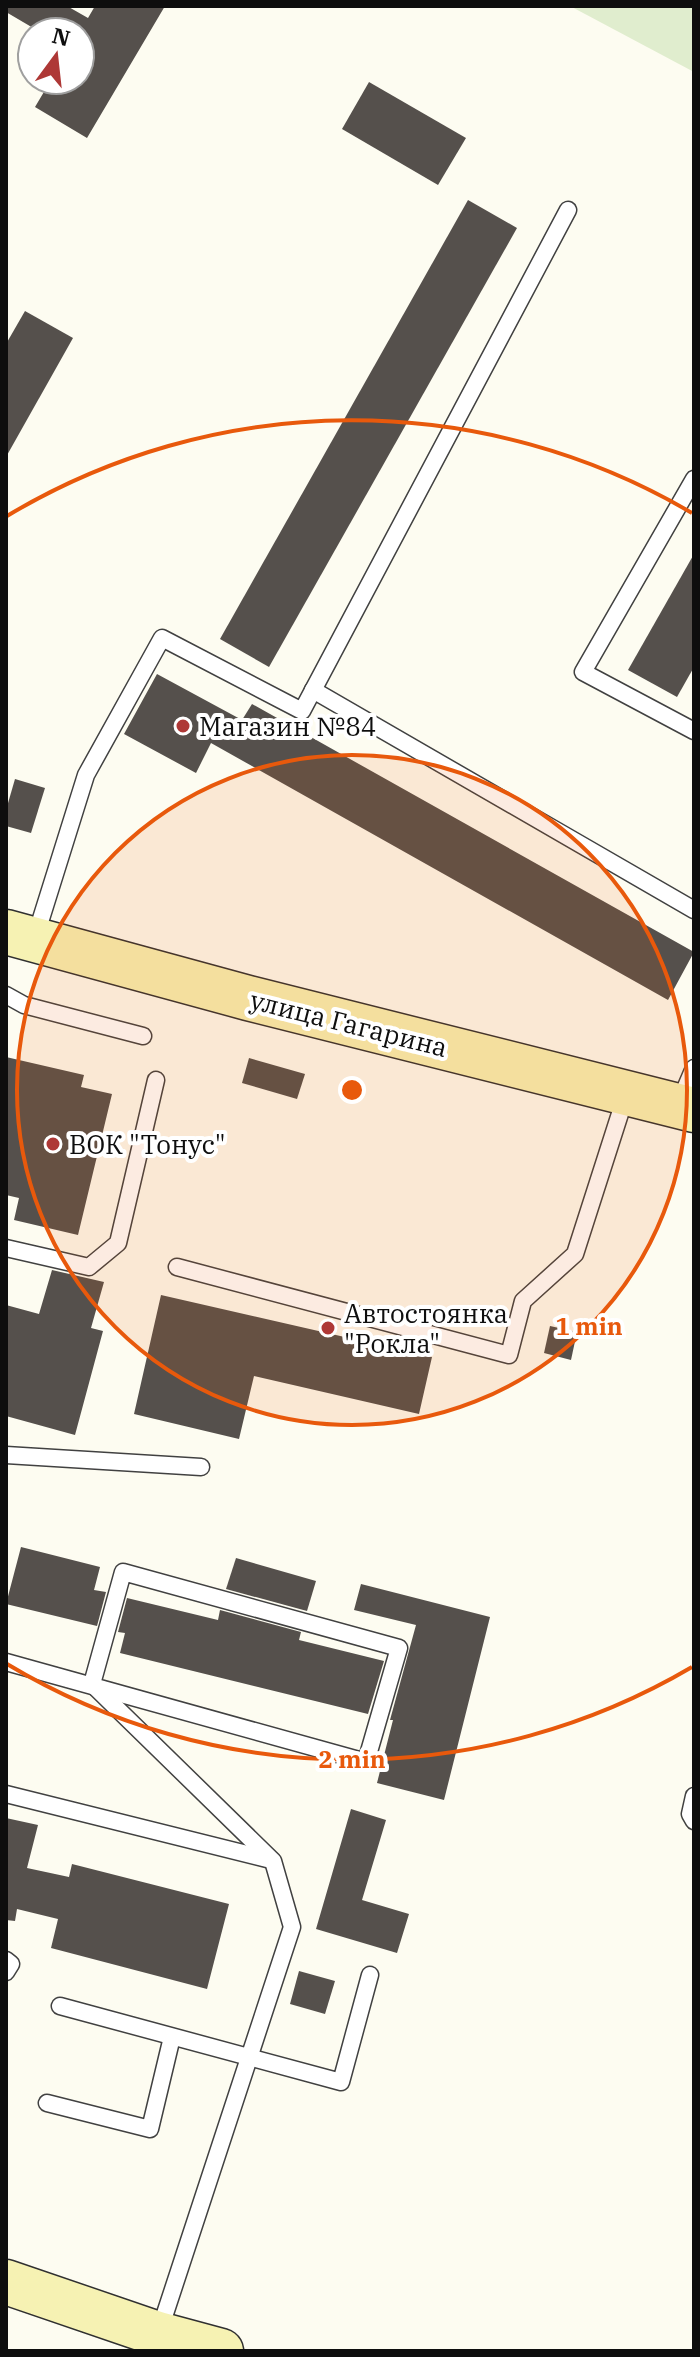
<svg xmlns="http://www.w3.org/2000/svg" width="700" height="2357" viewBox="0 0 700 2357" font-family="'IBM Plex Serif',serif">
	<style>
		.pitch { fill: #e0edce }
		.building { fill: #55504c }
		.lines { fill: none; stroke-linecap: round; stroke-linejoin: round }
		.lane-casing { stroke: #414141; stroke-width: 19 }
		.secondary-casing { stroke: #303030; stroke-width: 47 }
		.lane { stroke: #fff; stroke-width: 16 }
		.secondary { stroke: #f6f2b3; stroke-width: 44 }
		.ring { fill: none; stroke: #e8590c; stroke-width: 4 }
		.poi-dot { fill: #ae3836; stroke: #fff; stroke-width: 3 }
		.labels { text-anchor: middle; dominant-baseline: central; stroke-width: 8; stroke-linejoin: round; paint-order: stroke }
		.poi-label { font-size: 26px; fill: #0e0e0e; stroke: #fff; text-anchor: start }
		.street-label { font-size: 26px; fill: #0e0e0e; stroke: #fff }
		.centre { fill: #e8590c; stroke: #fff; stroke-width: 4 }
		.ring-label { font-size: 24px; text-anchor: middle; font-weight: bold; fill: #e8590c; stroke: #fff; stroke-width: 8; stroke-linejoin: round; paint-order: stroke }
	</style>
	<rect width="100%" height="100%" fill="#fdfcf1"/>
	<path class="pitch" d="M570 6H694V72Z"/>
	<g class="building">
		<path d="M6 6H67L88 18 95 6H165L87 138 35 107 51 80H80V32H40L6 12Z"/>
		<path d="M369 82 466 138 438 185 342 129Z"/>
		<path d="M468 200 517 228 269 667 220 639Z"/>
		<path d="M25 311 73 338 6 457V344Z"/>
		<path d="M694 554V667L677 697 628 670Z"/>
		<path d="M157 674 242 720 252 704 694 952 668 1000 211 743 196 773 124 734Z"/>
		<path d="M15 779 45 788 31 833 6 826V810Z"/>
		<path d="M6 1057 84 1075 81 1087 112 1094 78 1235 14 1220 19 1198 6 1195Z"/>
		<path d="M249 1058 305 1074 297 1099 242 1083Z"/>
		<path d="M52 1270 104 1282 91 1328 103 1331 75 1435 6 1416V1305L39 1314Z"/>
		<path d="M161 1295 432 1357 419 1414 254 1376 239 1439 134 1414Z"/>
		<path d="M550 1326 577 1332 571 1360 544 1353Z"/>
		<path d="M21 1547 100 1567 94 1590 106 1592 97 1626 6 1604Z"/>
		<path d="M236 1558 316 1581 307 1611 226 1589Z"/>
		<path d="M361 1584 490 1617 444 1800 377 1783 393 1720H390L416 1625 354 1610Z"/>
		<path d="M127 1598 218 1620 220 1610 301 1632 299 1640 384 1661 368 1714 120 1653 125 1633 118 1632Z"/>
		<path d="M351 1809 386 1820 362 1900 409 1914 397 1953 316 1929Z"/>
		<path d="M6 1818 38 1825 27 1868 69 1877 72 1864 229 1904 207 1989 51 1948 58 1919 17 1909 15 1921 6 1920Z"/>
		<path d="M299 1971 335 1981 325 2014 290 2004Z"/>
	</g>
	<g class="lines">
		<defs>
			<g id="lane">
				<path d="M694 479 583 672 694 731"/>
				<path d="M313 690 694 910"/>
				<path d="M35 938 86 775 162 638 302 711 568 210"/>
				<path d="M6 995 24 1005 143 1036"/>
				<path d="M679 1103 694 1068"/>
				<path d="M6 1248 89 1267 118 1243 156 1080"/>
				<path d="M177 1267 509 1355 523 1301 575 1254 626 1095"/>
				<path d="M6 1455 201 1467"/>
				<path d="M6 1662 366 1762 399 1648 123 1572 92 1684"/>
				<path d="M95 1687 273 1861 292 1927 159 2332"/>
				<path d="M6 1794 271 1860"/>
				<path d="M694 1796 690 1814 694 1821"/>
				<path d="M6 1960 11 1964 6 1972"/>
				<path d="M60 2006 341 2082 370 1975"/>
				<path d="M47 2103 150 2129 172 2037"/>
			</g>
			<g id="secondary">
				<path d="M6 932 248 998 694 1110"/>
				<path d="M6 2282 158 2334 221 2351"/>
			</g>
		</defs>
		<use href="#lane" class="lane-casing"/>
		<use href="#secondary" class="secondary-casing"/>
		<use href="#lane" class="lane"/>
		<use href="#secondary" class="secondary"/>
	</g>
	<circle cx="352" cy="1090" r="335" fill="#e8590c" fill-opacity=".12"/>
	<g class="ring">
		<circle cx="352" cy="1090" r="335"/>
		<path d="M692 1667A670 670 0 0 1 7 1664M7 516A670 670 0 0 1 692 513"/>
	</g>
	<g class="poi-dot">
		<circle cx="183" cy="726" r="8"/>
		<circle cx="53" cy="1144" r="8"/>
		<circle cx="328" cy="1328" r="8"/>
	</g>
	<g class="labels">
		<g class="poi-label">
			<text x="199" y="726">Магазин №84</text>
			<text x="69" y="1144">ВОК "Тонус"</text>
			<text x="344" y="1313">Автостоянка<tspan x="344" dy="30">"Рокла"</tspan></text>
		</g>
		<g class="street-label">
			<text transform="translate(349 1023) rotate(14)">улица Гагарина</text>
		</g>
	</g>
	<circle cx="352" cy="1090" r="12" class="centre"/>
	<g class="ring-label">
		<text x="589" y="1335">1 min</text>
		<text x="352" y="1768">2 min</text>
	</g>
	<rect width="700" height="2357" fill="none" stroke="#0e0e0e" stroke-width="16"/>
	<g transform="translate(56 56) rotate(15)"><circle r="38" fill="#ffffff" stroke="#9f9f9f" stroke-width="2"/>
	<path d="M0-6L14 30L0 20L-14 30Z" fill="#ae3836"/>
	<text y="-12" font-size="22" font-weight="bold" text-anchor="middle" fill="#0e0e0e">N</text>
	</g>
</svg>
